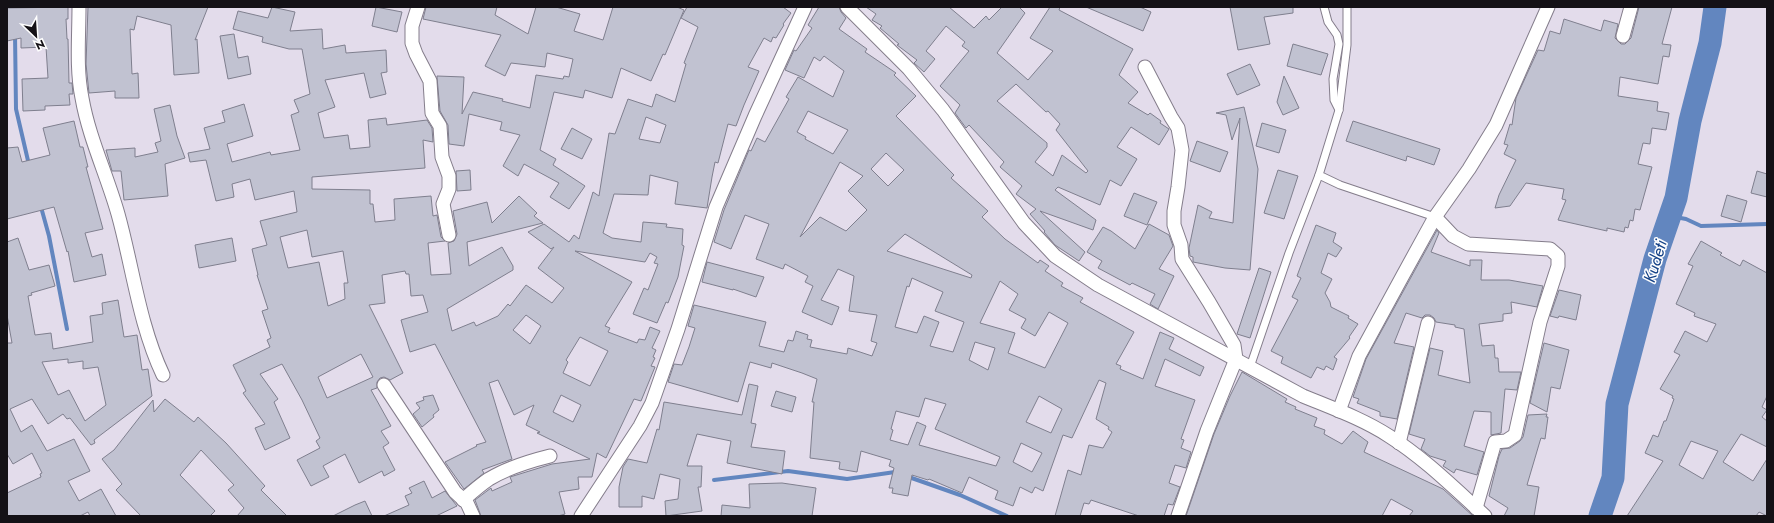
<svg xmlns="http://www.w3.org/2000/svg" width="1774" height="523" viewBox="0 0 1774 523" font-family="Jost,sans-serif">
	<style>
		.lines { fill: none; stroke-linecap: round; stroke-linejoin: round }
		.stream { stroke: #6286bf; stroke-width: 4 }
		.river { stroke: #6286bf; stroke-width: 23 }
		.building { fill: #c1c2d1; stroke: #7f7f8e; fill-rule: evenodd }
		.service-casing { stroke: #847d8b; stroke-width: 9 }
		.minor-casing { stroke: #847d8b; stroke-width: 15 }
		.service { stroke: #fff; stroke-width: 7 }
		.minor { stroke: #fff; stroke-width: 13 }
		.labels { text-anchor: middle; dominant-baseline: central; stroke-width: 3; stroke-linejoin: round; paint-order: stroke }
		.water-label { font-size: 17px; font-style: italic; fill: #154287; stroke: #fff }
	</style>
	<rect width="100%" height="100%" fill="#e3dceb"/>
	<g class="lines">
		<g class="stream">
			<path d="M15 34 16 109 29 165"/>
			<path d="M41 207 49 236 67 329"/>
			<path d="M1670 216 1686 219 1701 226 1767 224"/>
			<path d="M906 476 960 495 1007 516"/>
			<path d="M714 480 788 471 847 479 895 472 898 473"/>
		</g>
		<path class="river" d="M1600 516 1613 478 1617 404 1655 259 1676 198 1690 121 1710 43 1715 7"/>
	</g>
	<g class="building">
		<path d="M68 7V19H66L67 39H68L69 83H72L73 94H69L70 105 45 106V110L23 111 22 79 48 78 46 47 21 48V38L7 41V8Z"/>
		<path d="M88 7H208L195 40 197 39 199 73 174 75 171 25 137 16 134 30 130 29 132 74 138 73 139 98H115V91L89 93 86 64Z"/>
		<path d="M272 7 295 12 290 31 322 29 323 49 345 45 346 53 386 50 387 72 381 73 386 94 370 98 364 73 325 80 335 107 318 113 324 138 348 135 350 149 370 147 368 120 386 118 387 125 427 120 432 128 433 142 423 140 425 168 312 177V189L370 190V204H373L375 222 395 220 394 199 431 196 433 216 437 215 441 237 445 241 428 243 431 275 451 274 448 243 454 241 457 234 453 211 487 202 492 223 519 196 537 213 534 216 543 223 467 242 469 266 502 247 513 266V270L447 309 452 331 474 322 476 326 498 316 508 304 510 306 526 285 552 303 564 288 538 268 554 247 551 249 528 232 544 224 569 242 574 235 579 239 593 192 599 196 609 133 615 134 628 99 652 107 656 94 675 102 686 64 684 63 698 27 681 18 687 7H783L791 13 783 24 784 25 776 38 773 37 771 42 764 38 748 67 759 71 744 105 736 126 728 124 718 163 715 162 712 177 707 208 675 204 678 182 650 175 648 195 614 194 603 233 612 238 641 242 643 222 667 224 666 227 683 229 682 245 684 246 678 277 668 303 666 302 657 323 633 314 644 288 648 290 658 264 654 263 657 257 650 253 645 262 575 251 632 282 605 326 610 328 608 332 637 343 639 339 645 340 650 327 660 331 652 348 656 350 653 357 655 358 651 366 655 367 641 401 634 399 606 458 597 453 592 477H578L579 489 559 492 565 514 558 516H481L475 500 491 488 492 491 512 482 510 477 552 464 590 459 537 433 540 432 526 425 534 405 514 415 498 380 489 383 512 459 482 470 484 473 464 489 445 462 477 446 476 445 486 442 435 344 410 352 401 320 428 312 423 295 411 296 409 274H406L405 271 382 275 385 303 369 305 403 373 390 380 384 377 380 378 377 382V388L371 390 391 426 381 431 389 443 383 447 395 470 384 476 382 471 359 483 345 454 323 466 329 477 311 486 297 460 320 448 316 441 320 438 302 400 282 364 260 374 278 399 274 402 290 438 265 450 255 428 265 424 243 393 246 391 233 365 270 347 267 340 271 338 262 311 268 309 257 275H258L252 249 267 245 260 221 297 212 294 191 255 200 250 179 232 184 234 197 216 201 206 160 190 162 188 153 210 149 204 128 225 122 222 111 244 104 253 136 227 144 232 162 270 152 271 155 300 150 291 115 299 112 294 100 310 94 302 49H289L262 42 263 37 233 29 238 11 268 18ZM646 117 666 125 660 143 639 139ZM307 230 312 257 343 251 348 283H344L345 299 328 306 319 262 288 268 280 237ZM526 315 541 326 530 344 513 330ZM580 337 608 351 590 386 563 373 568 362 566 360ZM361 354 373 377 327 398 318 377ZM561 395 581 405 573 422 553 412Z"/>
		<path d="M376 7 402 12 397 32 372 26Z"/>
		<path d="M426 7H497L495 15 528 34 536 7H556L580 14 574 31 603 40 613 7H677L684 10 665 55 663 54 651 81 621 68 612 98 585 90 583 98 554 92 540 150 556 159 553 165 585 186 569 209 550 197 559 183 524 164 518 176 503 166 520 135 500 130 502 122 469 114 464 146 449 144 448 125 440 111 437 77V76L464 77 462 114 473 92 503 99 502 101 530 108 536 75 563 79 564 76 569 77 573 59 547 53 545 67 511 63 505 76 485 66 501 35 423 19Z"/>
		<path d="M819 7H839L841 12 846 18 839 29 867 49 865 52 896 73 894 75 916 96 896 116 954 175 951 178 988 211 982 217 1005 239 1038 263 1040 260 1049 266 1045 271 1063 283 1061 286 1083 298 1080 302 1134 332 1116 364 1121 366 1120 369 1143 379 1160 332 1174 338 1169 349 1204 367 1200 376 1165 359 1155 386 1195 400 1181 439 1184 440 1181 448 1191 452 1186 468 1175 465 1169 483 1180 487 1173 505 1168 504 1164 516H1139L1091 500 1089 504 1084 503 1080 516H1055L1068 470 1081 475 1089 445 1103 448 1112 432 1108 429 1109 427 1096 419 1106 383 1099 380 1072 438 1063 435 1043 491 1035 487 1032 493 1020 487 1013 506 995 499 998 491 969 477 962 493 929 479 928 480 912 475 908 496 892 493 893 488H889L894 468 889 466 891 460 861 451 857 472 839 469 840 462 810 458 814 402H812L817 379 802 373 772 363 771 368 750 362 738 402 668 382 674 364 682 365 689 347 695 328 688 326 694 305 766 322 759 346 784 352 788 340 793 341 796 331 808 335 807 339 812 340 810 347 847 354 848 348 872 356 877 343 871 341 877 315 849 311 854 276 838 269 821 300 839 307 832 325 802 312 813 286 805 282 808 276 785 264 783 269 756 259 769 224 745 215 731 249 714 242 724 210 749 150 751 151 757 138 765 142 789 99 786 97 798 77 833 97 844 71 824 56 820 61 814 57 804 78 785 70 794 50 796 51 812 28 808 25ZM808 111 848 130 833 154 805 139 806 137 797 132ZM886 153 904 170 888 186 871 169ZM840 162 863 176 848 191 867 210 846 231 820 217 800 237ZM905 234 972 275 971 278 887 251ZM912 278 943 292 935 311 964 322 953 352 930 346 939 322 924 316 917 333 895 327 907 286 909 287ZM1000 281 1018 294 1009 310 1026 319 1021 328 1035 336 1049 312 1068 323 1045 368 1008 353 1015 333 980 323ZM975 342 995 348 988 370 969 360ZM1039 396 1062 409 1051 433 1026 422ZM925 398 946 404 935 429 1000 457 996 466 919 445 926 426 917 422 908 445 890 440 893 430 891 429 896 411 919 417ZM1021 443 1042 453 1032 472 1013 462Z"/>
		<path d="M866 7H949L974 28 986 16 989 20 1002 7H1019L1025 13 997 53 1028 80 1053 51 1030 38 1050 7H1060L1059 10 1133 49 1119 75 1138 92 1128 103 1148 115 1150 113 1161 121 1160 123 1169 129 1159 145 1131 127 1117 147 1137 159 1121 186 1110 180 1100 205 1058 187 1055 190 1096 220 1093 230 1040 211 1085 252 1079 261 1055 245 1044 232 1045 231 1030 214 1036 209 1016 194 1022 186 1000 167 1004 162 969 125 966 128 955 113 960 105 940 86 969 51 962 46 965 42 946 26 926 51 935 59 924 72 914 63 917 60 897 45 899 44 880 28 882 26 872 20 876 14ZM1016 84 1046 112 1048 111 1060 124 1056 130 1088 171 1086 173 1062 155 1053 176 1035 162 1047 147V143L997 101Z"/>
		<path d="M1086 7H1140L1151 12 1143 31Z"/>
		<path d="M1230 7H1293V13L1264 17 1270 44 1238 50Z"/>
		<path d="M1639 7H1672L1662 44 1671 45 1669 57 1663 56 1658 84 1620 77 1618 96 1658 102 1657 111 1669 113 1666 130 1652 128 1650 144 1643 143 1638 164 1652 167 1640 210 1635 209 1633 221 1630 220 1628 228 1625 227 1624 232 1607 228V231L1558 220 1566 200 1562 199 1564 189 1526 183 1510 206 1495 208 1499 195 1516 160 1504 154 1508 145 1504 144 1510 124 1512 125 1516 98 1538 50 1544 51 1550 31 1560 34 1564 19 1601 31 1604 20 1618 24 1615 38 1621 44H1625L1631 38Z"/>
		<path d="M234 34 238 58 248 56 251 74 228 79 220 36Z"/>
		<path d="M1293 44 1328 54 1321 75 1287 66Z"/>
		<path d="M1250 64 1260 85 1237 95 1227 74Z"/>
		<path d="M1284 76 1299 108 1283 115 1277 102Z"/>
		<path d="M170 105 177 136 185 158 165 164 168 196 124 200 121 171H112L106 150 135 148V157L158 152 155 143 161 141 154 109Z"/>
		<path d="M1244 107 1258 169 1250 270 1225 268 1193 262V257L1190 256 1189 248 1198 205 1212 212 1209 218 1233 223 1240 118 1232 140 1226 115 1216 113Z"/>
		<path d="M74 121 80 147H83L88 167H86L103 229 85 233 92 257 102 254 106 275 74 282 68 251 67 252 54 207 7 219V148L18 147 22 162 50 155 43 128Z"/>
		<path d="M1353 121 1440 149 1434 165 1407 156 1406 161 1346 141Z"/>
		<path d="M1262 123 1286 130 1279 153 1256 146Z"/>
		<path d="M572 128 592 139 582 159 561 149Z"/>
		<path d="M1197 141 1228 152 1220 172 1190 161Z"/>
		<path d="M470 170 471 190 457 191 456 171Z"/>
		<path d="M1278 170 1298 176 1284 219 1264 213Z"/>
		<path d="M1757 171 1767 174V197L1751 193Z"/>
		<path d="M1134 193 1157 202 1147 225 1124 216Z"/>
		<path d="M1727 195 1747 201 1741 222 1721 216Z"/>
		<path d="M1149 224 1169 235 1173 246 1159 269 1174 276 1158 309 1150 304 1155 294 1132 283 1130 285 1098 268 1102 261 1087 252 1103 227 1111 231 1135 249Z"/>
		<path d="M1316 225 1336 233 1333 242 1342 248 1336 257 1328 253 1321 273 1332 279 1325 293 1330 302 1331 307 1349 316 1348 318 1358 324 1349 337 1350 338 1334 357 1337 359 1333 370 1326 366 1324 370 1317 367 1311 378 1281 363 1283 357 1271 351 1298 300 1292 297 1301 278 1297 276Z"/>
		<path d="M1437 230 1439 233 1431 252 1470 266V260H1482L1481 280H1509L1543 286 1537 307 1511 302 1512 313 1503 314V321L1479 324 1482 346 1494 345 1495 358H1498L1499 372H1521L1517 390 1505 389 1501 433 1491 435V412L1474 411 1464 446 1484 452 1477 475 1456 469 1454 473 1443 466 1446 461 1430 456 1421 449 1425 439 1409 434 1430 348 1443 351 1438 375 1470 383 1464 329 1455 327V325L1436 322 1434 318 1430 315H1425L1422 318 1406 313 1394 343 1414 347 1397 419 1380 416V412L1357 403 1359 399 1353 397 1366 359Z"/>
		<path d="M18 238 29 270 49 265 55 286 31 293 32 295 28 296 35 335 51 333 53 349 93 342 90 316 103 314 102 303 118 300 124 337 137 335 142 370 148 369 152 396 94 440 95 443 91 445 70 418 67 419 63 414 48 424 32 399 10 409 21 432 32 425 47 451 74 439 90 471 68 481 79 501 101 489 116 516H90L88 512 80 516H7V493L41 477 40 474 42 473 32 453 13 464 7 454V343H12L7 315V242ZM68 359V363L83 361V369L98 367 106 405 85 421 69 390 58 395 42 362Z"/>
		<path d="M232 238 236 261 199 268 195 245Z"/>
		<path d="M1701 241 1722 253 1720 255 1740 266 1743 260 1767 273V396L1762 407 1767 410 1762 417 1767 421V447L1741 434 1723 462 1753 481 1767 459V516L1759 512 1756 516H1627L1663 461 1645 453 1653 435 1658 437 1664 421H1666L1674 399 1672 398 1673 396 1660 389 1680 355 1674 352 1685 331 1707 342 1716 324 1694 316 1695 313 1676 304 1693 266 1688 264ZM1691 441 1718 451 1703 479 1679 465Z"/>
		<path d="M707 262 764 277 756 297 733 289V290L702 282Z"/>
		<path d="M1259 268 1271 272 1250 338 1237 334Z"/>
		<path d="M1559 290 1581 295 1576 320 1559 316 1558 318 1550 316Z"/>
		<path d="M1544 343 1569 350 1560 389 1551 387 1547 412 1530 403Z"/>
		<path d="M1242 372 1287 399 1285 402 1296 407 1295 409 1317 418 1314 426 1325 430 1324 434 1342 444 1353 431 1368 442 1364 452 1443 489 1473 516H1409L1413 511 1391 499 1382 516H1186L1214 434 1230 396Z"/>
		<path d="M749 384 758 386 751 423 756 424 751 447 785 451 782 474 727 463 731 441 697 434 687 466H702L701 487H698L702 511 666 516 665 501 678 499 680 479 660 474 654 499 642 496V507H619V487L623 467 628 459 647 463 657 429 659 430 664 402 742 415Z"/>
		<path d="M776 391 796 397 792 412 771 406Z"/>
		<path d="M433 395 439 410 433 415 434 417 422 427 413 414 420 408 416 403 424 400 423 397Z"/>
		<path d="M165 399 194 422 198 417 226 443 265 486 261 490 287 516H237L244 508 228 490 234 485 201 450 180 475 215 511 210 516H141L116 490 122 484 102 459 114 450 153 400 154 412Z"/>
		<path d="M1547 414 1546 417H1548L1545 439 1541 438 1540 441 1527 485 1539 487 1534 516H1504L1508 508 1489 496 1499 456 1502 449 1510 448 1520 441 1523 437 1528 415Z"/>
		<path d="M424 481 432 498 445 491 457 506 436 516H384L409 505 405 496 412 493 409 488Z"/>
		<path d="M782 483 816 488 812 516H721L722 505 750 508 749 484Z"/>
		<path d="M365 501 372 516H333L355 505Z"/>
	</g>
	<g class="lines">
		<defs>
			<g id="service">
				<path d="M1324 7 1328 22 1337 35 1339 44 1333 79 1334 100 1339 110"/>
				<path d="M1347 7V45L1339 110 1319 175 1340 185 1435 217"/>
				<path d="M1250 367 1289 253 1319 175"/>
			</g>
			<g id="minor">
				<path d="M79 7C79 37 76 69 82 98 89 138 107 175 118 214 133 268 139 324 163 375"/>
				<path d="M418 7 412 26V43L416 54 430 81 432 113 440 126 442 157 449 176V189L443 204 449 235"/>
				<path d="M847 7 909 69 943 110 1024 223 1055 256 1098 285 1303 396C1332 408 1363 419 1389 436 1424 458 1454 488 1485 516"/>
				<path d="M1623 36 1631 7"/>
				<path d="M1145 67 1171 117 1178 128 1182 150 1178 187 1174 211V225L1181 245 1182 259 1209 302 1234 345 1236 359 1207 431 1178 516"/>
				<path d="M1435 217 1453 236 1468 244 1550 249 1558 256V266L1540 322 1515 435 1506 441 1495 442 1476 508"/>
				<path d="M384 385 455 492 467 503 473 516"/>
				<path d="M1339 411 1359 356 1402 277 1435 217 1469 169 1496 125 1548 7"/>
				<path d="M1399 443 1428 323"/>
				<path d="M463 500C471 493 480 485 489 479 507 468 530 461 550 456"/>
				<path d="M581 516 640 426 652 403 678 329 716 207 755 116 805 7"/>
			</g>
		</defs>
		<use href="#service" class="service-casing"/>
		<use href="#minor" class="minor-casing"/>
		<use href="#service" class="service"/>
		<use href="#minor" class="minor"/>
	</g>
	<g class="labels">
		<g class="water-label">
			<text transform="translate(1655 261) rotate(-73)">Kudeti</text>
		</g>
	</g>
	<rect width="1774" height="523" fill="none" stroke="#141116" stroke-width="16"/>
	<g transform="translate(36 36) rotate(155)" stroke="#ffffff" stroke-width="3" paint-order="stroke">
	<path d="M0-3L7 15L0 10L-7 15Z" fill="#141116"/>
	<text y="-6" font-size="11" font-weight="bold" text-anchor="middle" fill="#141116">N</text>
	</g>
</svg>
